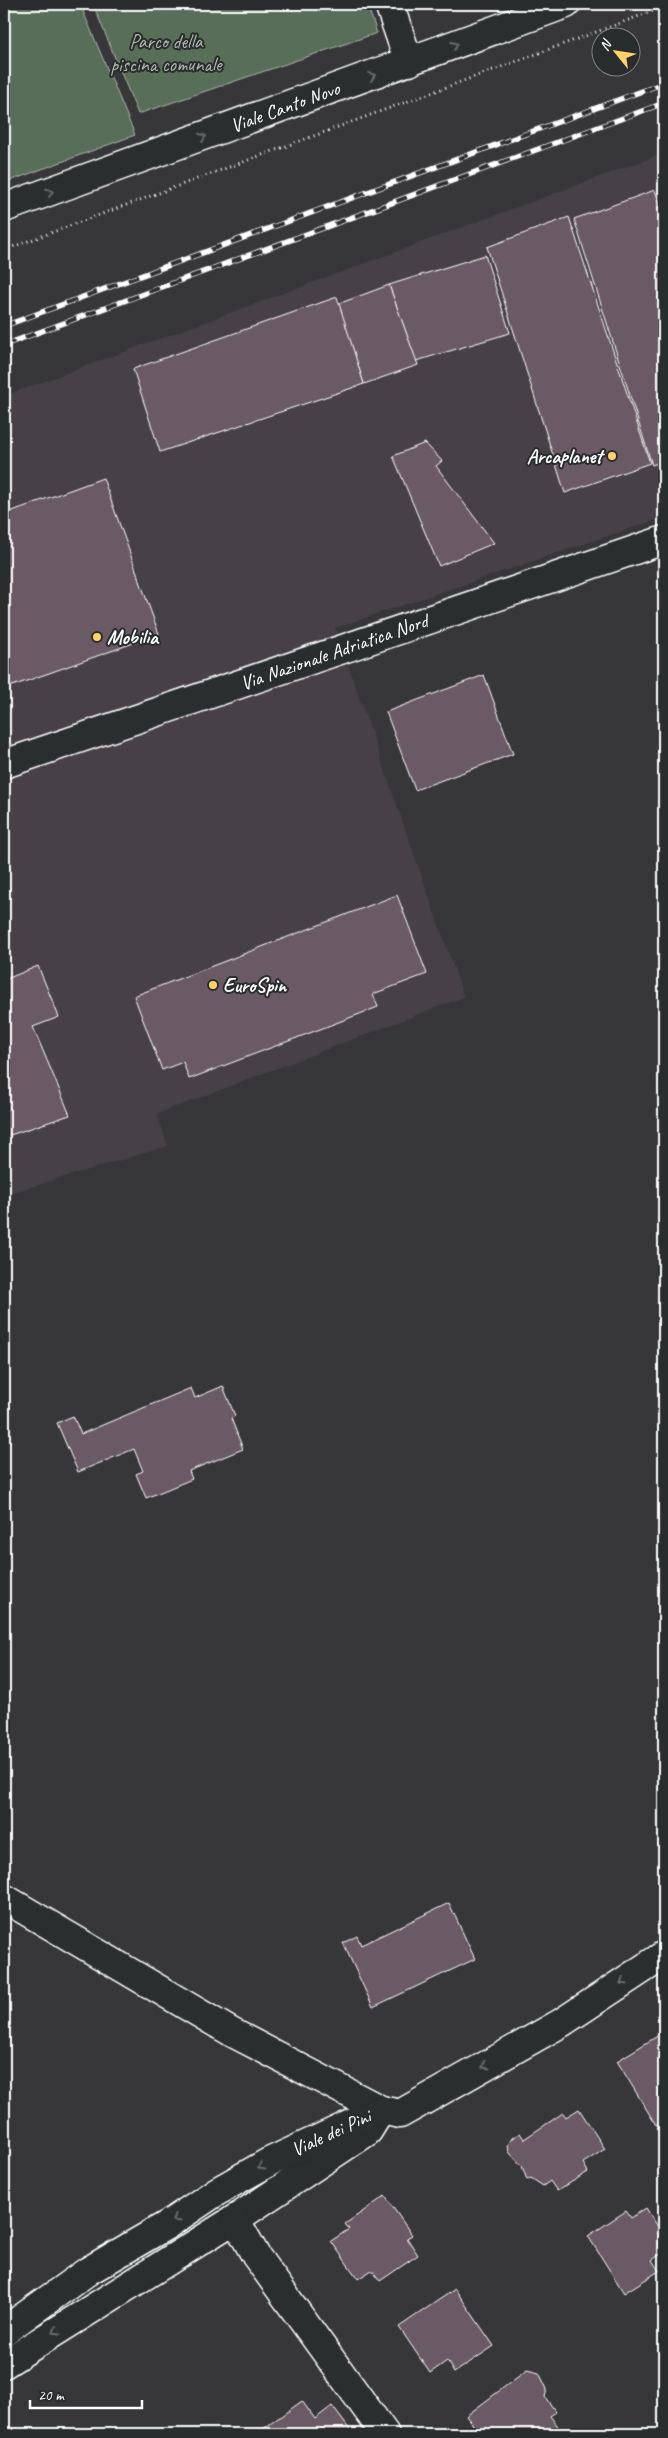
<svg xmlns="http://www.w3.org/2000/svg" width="668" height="2438" viewBox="0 0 668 2438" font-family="Caveat,sans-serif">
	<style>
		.built { fill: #464146 }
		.green { fill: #596e59; stroke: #acb6ac }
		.building { fill: #6a5a65; stroke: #fff }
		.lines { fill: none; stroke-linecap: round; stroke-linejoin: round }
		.minor-casing { stroke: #fff; stroke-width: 31 }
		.major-casing { stroke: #fff; stroke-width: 31 }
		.path { stroke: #fff; stroke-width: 3; stroke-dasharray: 1 4; stroke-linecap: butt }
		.minor { stroke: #2a2d2e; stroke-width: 28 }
		.major { stroke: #2a2d2e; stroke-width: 28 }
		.rail-casing { stroke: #fff; stroke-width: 5.5 }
		.rail { stroke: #2a2d2e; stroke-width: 4; stroke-dasharray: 11; stroke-linecap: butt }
		.oneway { stroke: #6a6c6d }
		.poi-dot { fill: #ffd166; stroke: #2a2d2e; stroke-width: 2 }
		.labels { text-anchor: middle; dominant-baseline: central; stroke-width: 4; stroke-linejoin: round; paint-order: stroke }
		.park-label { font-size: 20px; fill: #acb6ac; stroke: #2a2d2e }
		.street-label { font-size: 20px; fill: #fff; stroke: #2a2d2e }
		.poi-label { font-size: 20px; font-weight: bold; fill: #fff; stroke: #2a2d2e; text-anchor: start }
	</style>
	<rect width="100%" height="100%" fill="#373639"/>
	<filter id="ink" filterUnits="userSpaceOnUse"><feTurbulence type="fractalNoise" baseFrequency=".02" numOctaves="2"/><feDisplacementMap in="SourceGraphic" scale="10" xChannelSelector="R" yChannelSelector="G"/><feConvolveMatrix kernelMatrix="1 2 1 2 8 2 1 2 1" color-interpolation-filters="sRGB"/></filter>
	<g filter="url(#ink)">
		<path class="built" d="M664 153V517L335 628 464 997 157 1114 168 1146 4 1195V396Z"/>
		<g class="green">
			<path d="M4 4H80L135 135 4 183Z"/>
			<path d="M93 4H367L377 33 138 114Z"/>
		</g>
		<g class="building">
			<path d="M655 190 664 216V461L652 465 574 219Z"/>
			<path d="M569 217 650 463 565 493 487 247Z"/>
			<path d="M485 255 510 333 416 361 389 285Z"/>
			<path d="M389 285 418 365 364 384 338 304Z"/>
			<path d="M337 297 364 384 160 452 133 369Z"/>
			<path d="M425 443 442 461 436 466 494 543 439 566 393 456Z"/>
			<path d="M103 478 159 634 4 689V514Z"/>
			<path d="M484 675 513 754 415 790 386 712Z"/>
			<path d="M397 895 427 974 373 994 378 1007 189 1079 183 1062 162 1070 134 996Z"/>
			<path d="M38 966 59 1017 33 1027 70 1115 4 1137V980Z"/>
			<path d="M223 1386 235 1416 231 1418 243 1449 189 1471 192 1479 146 1498 136 1474 143 1471 134 1449 78 1472 57 1423 73 1416 81 1434 191 1388 195 1398Z"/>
			<path d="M449 1903 475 1959 373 2007 343 1943 357 1936 361 1945Z"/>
			<path d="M664 2032V2120L656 2125 617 2061Z"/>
			<path d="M579 2109 605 2149 583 2163 588 2172 557 2191 550 2181 543 2186 531 2178 527 2180 522 2166 509 2152 508 2145 512 2138 520 2133 524 2139 563 2113 566 2117Z"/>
			<path d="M385 2196 412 2235 407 2238 418 2255 380 2281 372 2270 358 2279 331 2241 349 2229 345 2224Z"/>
			<path d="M646 2208 664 2236V2252L652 2260 659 2271 624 2293 588 2236 626 2211 631 2218Z"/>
			<path d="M455 2289 494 2346 454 2373 447 2361 430 2373 399 2327Z"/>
			<path d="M527 2370 539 2373 547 2389 545 2397 556 2412 550 2416 564 2434H480L466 2416Z"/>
			<path d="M302 2401 315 2419 332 2406 353 2434H256Z"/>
		</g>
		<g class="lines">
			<defs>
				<g id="minor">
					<path d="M389 4 409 62"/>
					<path d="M4 208 566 4"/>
					<path d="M4 1898 233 2033 381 2110 368 2131 243 2214 4 2364"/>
					<path d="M235 2219 256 2256 385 2434"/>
					<path d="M4 2331 88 2271 167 2225 216 2192 269 2162 381 2110 400 2114 561 2023 664 1955"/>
				</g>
				<path id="major" d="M4 764 664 540"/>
			</defs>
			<use href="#minor" class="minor-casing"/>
			<use href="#major" class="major-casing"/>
			<path class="path" d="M4 250 664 7"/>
			<use href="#minor" class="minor"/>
			<use href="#major" class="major"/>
			<defs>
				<g id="rail">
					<path d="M4 326 664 83"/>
					<path d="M4 345 664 103"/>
				</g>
			</defs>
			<use href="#rail" class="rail-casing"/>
			<use href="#rail" class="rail"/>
		</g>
		<defs><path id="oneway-chevron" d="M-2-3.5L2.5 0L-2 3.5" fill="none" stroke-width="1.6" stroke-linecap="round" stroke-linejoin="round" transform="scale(1.25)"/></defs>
		<g class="oneway">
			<use href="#oneway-chevron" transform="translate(455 45) rotate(-20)"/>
			<use href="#oneway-chevron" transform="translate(372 76) rotate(-20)"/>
			<use href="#oneway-chevron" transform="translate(203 137) rotate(-20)"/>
			<use href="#oneway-chevron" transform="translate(50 192) rotate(-20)"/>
			<use href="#oneway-chevron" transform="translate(623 1982) rotate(147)"/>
			<use href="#oneway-chevron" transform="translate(485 2066) rotate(150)"/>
			<use href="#oneway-chevron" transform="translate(261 2167) rotate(150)"/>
			<use href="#oneway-chevron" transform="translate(176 2219) rotate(145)"/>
			<use href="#oneway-chevron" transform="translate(56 2331) rotate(148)"/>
		</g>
	</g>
	<g class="poi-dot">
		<circle cx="612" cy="456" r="5"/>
		<circle cx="97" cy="637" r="5"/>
		<circle cx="213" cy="985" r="5"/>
	</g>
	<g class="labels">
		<g class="park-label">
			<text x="166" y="41">Parco della<tspan x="166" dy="23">piscina comunale</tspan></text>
		</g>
		<g class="street-label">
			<text transform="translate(285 107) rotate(-20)">Viale Canto Novo</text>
			<text transform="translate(334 652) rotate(-19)">Via Nazionale Adriatica Nord</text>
			<text transform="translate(331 2133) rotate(-25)">Viale dei Pini</text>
		</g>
		<g class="poi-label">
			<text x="602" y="456" text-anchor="end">Arcaplanet</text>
			<text x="107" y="637">Mobilia</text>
			<text x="223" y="985">EuroSpin</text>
		</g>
	</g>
	<rect width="668" height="2438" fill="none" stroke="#2a2d2e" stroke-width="20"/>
	<rect x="10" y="10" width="648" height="2418" fill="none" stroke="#fff" stroke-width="2" filter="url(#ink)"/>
	<g transform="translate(616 52) rotate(300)"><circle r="24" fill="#2a2d2e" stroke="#7f8182"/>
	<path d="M0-4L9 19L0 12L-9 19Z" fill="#ffd166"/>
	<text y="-8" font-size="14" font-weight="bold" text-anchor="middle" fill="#ffffff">N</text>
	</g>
	<path d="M30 2400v8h112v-8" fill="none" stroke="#ffffff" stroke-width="2.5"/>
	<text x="38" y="2400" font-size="15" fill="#ffffff" stroke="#2a2d2e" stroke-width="4" paint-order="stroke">20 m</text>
</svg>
